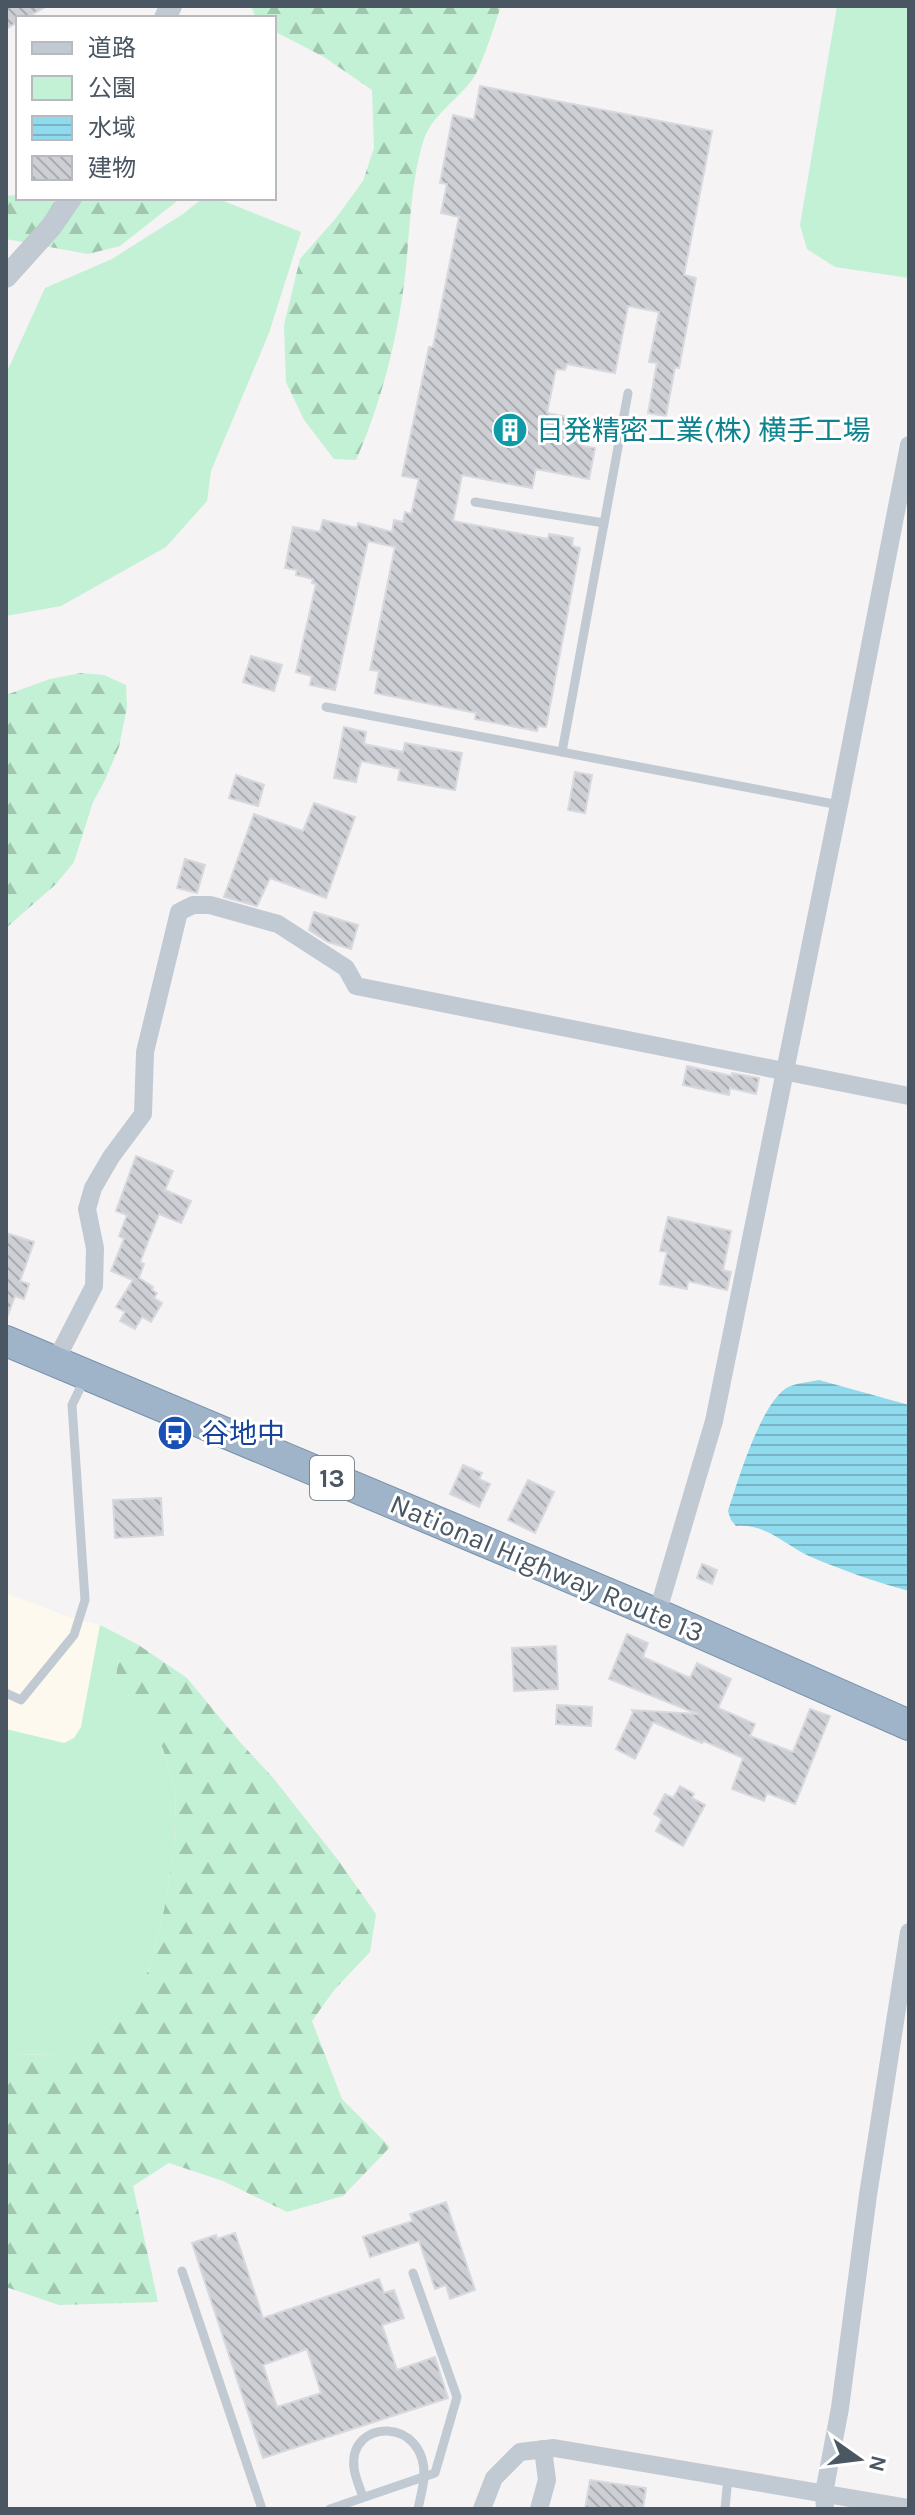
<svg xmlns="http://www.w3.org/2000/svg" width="915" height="2515" viewBox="0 0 915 2515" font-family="Karla,'Noto Sans JP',sans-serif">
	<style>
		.commercial { fill: #fdf9ef }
		.green { fill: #c3f1d5 }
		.forest { fill: url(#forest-firs) }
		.water { fill: url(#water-rules) }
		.building { fill: url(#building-back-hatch); stroke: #d7d9de; stroke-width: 2; fill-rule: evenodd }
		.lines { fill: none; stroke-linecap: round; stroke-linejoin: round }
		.trunk-casing { stroke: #7690ad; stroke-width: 32 }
		.service { stroke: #c1cad2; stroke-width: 9 }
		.minor { stroke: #c1cad2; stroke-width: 18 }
		.tertiary { stroke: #c1cad2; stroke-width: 22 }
		.trunk { stroke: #9fb4c9; stroke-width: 30 }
		.labels { text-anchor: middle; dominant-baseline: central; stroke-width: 6; stroke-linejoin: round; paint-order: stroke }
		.shield { fill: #fff; stroke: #808990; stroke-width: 2 }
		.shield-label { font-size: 26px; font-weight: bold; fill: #4a5661 }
		.culture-label { font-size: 28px; fill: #0d838f; stroke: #fff; text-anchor: start }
		.transit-label { font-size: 28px; fill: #164399; stroke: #fff; text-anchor: start }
		.street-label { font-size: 28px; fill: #4a5661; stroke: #fff }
	</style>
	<defs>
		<pattern id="forest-firs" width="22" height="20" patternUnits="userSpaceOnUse" patternTransform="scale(2)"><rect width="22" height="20" fill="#c3f1d5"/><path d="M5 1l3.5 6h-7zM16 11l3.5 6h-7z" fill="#a0c6b0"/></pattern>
		<pattern id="water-rules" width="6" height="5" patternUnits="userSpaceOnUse" patternTransform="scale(2)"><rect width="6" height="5" fill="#90daee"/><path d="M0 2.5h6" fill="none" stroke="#78b4c4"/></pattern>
		<pattern id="building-back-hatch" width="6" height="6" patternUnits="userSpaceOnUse" patternTransform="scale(2)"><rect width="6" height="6" fill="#cdcfd5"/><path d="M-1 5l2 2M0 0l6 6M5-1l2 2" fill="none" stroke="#a8abb0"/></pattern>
	</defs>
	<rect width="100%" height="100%" fill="#f5f3f3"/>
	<path class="commercial" d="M6 1593 66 1616 100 1625 81 1727 74 1739 64 1743 6 1729Z"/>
	<g class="green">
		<path d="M837 6H909V278L835 267 807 249 800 225Z"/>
		<path d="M203 198H216L301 232 269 333 211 471 207 501 166 547 61 606 6 616V374L45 288 112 259 183 214Z"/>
		<path d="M100 1625 137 1644 120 1651 116 1676 163 1749 176 1794 174 1848 164 1910 149 1970 113 2023 65 2054 6 2055V1729L64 1743 74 1738 81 1727Z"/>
	</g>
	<g class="forest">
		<path d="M251 6H501C495 23 482 67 472 80 456 101 431 116 423 142 410 185 410 233 405 276 398 337 381 404 356 460L334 459 304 420 286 382 284 325 300 259 336 218 363 181 374 148 372 90 324 57 274 31V18H256Z"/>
		<path d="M18 195V198H181L120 246 88 254 6 239V196Z"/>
		<path d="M81 673 104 675 126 685 127 707 119 747 105 780 93 802 74 862 56 884 6 928V695L50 679Z"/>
		<path d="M137 1644 187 1678 239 1741 274 1779 338 1860 376 1914 370 1952 334 1990 312 2021 342 2099 390 2147 343 2196 287 2212 223 2181 169 2163 133 2186 158 2302 59 2305 6 2287V2055L65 2054 113 2023 149 1970 164 1910 174 1848 176 1794 163 1749 116 1676 120 1650Z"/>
	</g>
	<path class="water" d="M819 1380 909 1405V1591C876 1582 841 1570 809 1556 784 1544 765 1523 736 1526L731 1520 728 1511C738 1481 761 1402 788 1387 797 1383 809 1382 819 1380Z"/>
	<g class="building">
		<path d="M6 6H47L26 18H18V22L6 29Z"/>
		<path d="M480 86 712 131 684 275 696 278 679 368 675 367 666 416 648 413 657 363 649 362 659 312 628 306 615 373 567 364 565 370 556 369 547 413 588 421 583 446 595 448 589 479 536 469 532 488 462 475 453 521 548 539 549 534 573 538 572 546 580 548 546 727 538 726 537 731 475 719 476 713 375 693 379 671 370 670 395 547 368 541 335 690 310 685 312 676 296 672 316 584 312 583 313 579 296 575 297 570 285 568 293 527 320 532 323 520 357 528 358 523 392 532 394 520 403 522 405 512 411 514 419 479 402 476 429 347H433L459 217 441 213 447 184 440 183 453 115 474 120Z"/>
		<path d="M251 656 282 665 274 691 243 682Z"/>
		<path d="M344 727 366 732 364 744 403 752 405 743 462 753 455 790 398 780 400 769 361 761 356 782 334 778Z"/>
		<path d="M575 772 592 775 585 813 568 810Z"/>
		<path d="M236 775 264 785 258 806 229 798Z"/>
		<path d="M314 803 355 817 326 898 270 878 257 906 224 897 254 814 303 831Z"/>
		<path d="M185 859 205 865 197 893 177 888Z"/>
		<path d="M314 912 358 925 351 949 328 942 309 930Z"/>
		<path d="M687 1066 732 1076V1073L759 1078 756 1094 730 1088 729 1095 683 1085Z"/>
		<path d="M136 1156 173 1171 165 1190 191 1201 181 1223 159 1214 140 1262 144 1264 139 1278 153 1287 152 1290 157 1293 154 1298 162 1303 151 1322 142 1317 135 1329 120 1321 125 1312 116 1307 133 1280 111 1271 124 1239 119 1236 127 1215 116 1211Z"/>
		<path d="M668 1217 731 1231 723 1270 731 1272 727 1290 688 1281 687 1289 660 1284 667 1252 660 1251Z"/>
		<path d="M6 1233 34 1242 20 1281 29 1284 24 1299 15 1296 8 1315 6 1314Z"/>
		<path d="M463 1465 482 1473 479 1479 490 1484 479 1507 450 1494Z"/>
		<path d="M528 1480 554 1492 535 1533 508 1520Z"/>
		<path d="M161 1498 163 1535 115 1538 113 1500Z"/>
		<path d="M702 1564 717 1570 712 1584 697 1578Z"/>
		<path d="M627 1634 648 1643 643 1657 690 1678 697 1663 731 1679 718 1708 755 1724 750 1736 793 1752 810 1709 830 1716 795 1804 767 1793 764 1801 732 1789 743 1758 704 1741 702 1743 653 1722 635 1759 616 1749 633 1713 632 1710 698 1714 609 1679Z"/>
		<path d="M556 1646 558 1689 514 1691 512 1648Z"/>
		<path d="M557 1705 592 1707 591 1726 556 1724Z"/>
		<path d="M680 1786 694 1794 692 1798 705 1805 683 1846 656 1831 662 1819 654 1814 665 1794 673 1798Z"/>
		<path d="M446 2202 475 2290 450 2299 446 2285 435 2289 419 2241 370 2257 363 2237 413 2221 410 2214Z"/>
		<path d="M235 2233 263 2318 379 2279 384 2293 394 2290 404 2318 382 2325 397 2370 435 2357 448 2398 263 2458 192 2243 216 2235 217 2239ZM307 2349 321 2393 277 2407 263 2365Z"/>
		<path d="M590 2480 646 2488 643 2509H585Z"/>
	</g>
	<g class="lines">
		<defs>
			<path id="trunk" d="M6 1341 657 1614 909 1725"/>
		</defs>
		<use href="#trunk" class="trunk-casing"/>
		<g class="service">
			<path d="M475 502 604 523"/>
			<path d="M326 707 839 805"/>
			<path d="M562 752 628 393"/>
			<path d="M6 1693 21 1700 74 1635 85 1600 72 1405 85 1378"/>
			<path d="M182 2271 262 2509"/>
			<path d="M363 2497C360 2488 355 2477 354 2468 348 2418 427 2416 424 2478 423 2488 420 2499 418 2509"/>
			<path d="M330 2509 435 2473 457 2397 413 2273"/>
			<path d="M725 2509 728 2477"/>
		</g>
		<g class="minor">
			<path d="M55 1362 94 1286 95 1248 87 1209 93 1188 111 1157 143 1114 145 1052 179 912 193 905H210L278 924 346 968 356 986 909 1096"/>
			<path d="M657 1614 714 1421 839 805 909 445"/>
			<path d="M482 2509 494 2478 520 2452 554 2448 909 2508"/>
			<path d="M539 2509 547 2480 543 2449"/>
			<path d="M825 2509 824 2493 840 2408 868 2195 909 1932"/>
		</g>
		<g class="tertiary">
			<path d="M165 18 171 6"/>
			<path d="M6 277 51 227 71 198"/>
		</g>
		<use href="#trunk" class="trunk"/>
	</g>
	<defs>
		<symbol id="building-disc" viewBox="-11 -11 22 22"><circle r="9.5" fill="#0f9aa8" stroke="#fff"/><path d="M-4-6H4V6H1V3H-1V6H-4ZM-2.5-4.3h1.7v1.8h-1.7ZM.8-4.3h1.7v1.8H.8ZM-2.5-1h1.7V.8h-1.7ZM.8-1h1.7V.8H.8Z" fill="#fff"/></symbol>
		<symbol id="bus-disc" viewBox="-11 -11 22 22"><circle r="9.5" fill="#1a4fb4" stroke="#fff"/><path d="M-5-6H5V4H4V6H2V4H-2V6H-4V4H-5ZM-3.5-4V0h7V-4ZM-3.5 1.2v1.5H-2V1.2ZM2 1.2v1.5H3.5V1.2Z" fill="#fff"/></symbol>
	</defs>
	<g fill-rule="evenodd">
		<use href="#building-disc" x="490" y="410" width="40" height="40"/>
		<use href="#bus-disc" x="155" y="1413" width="40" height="40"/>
	</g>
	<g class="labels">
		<rect class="shield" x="310" y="1456" width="44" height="44" rx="6"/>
		<g class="shield-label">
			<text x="332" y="1478">13</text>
		</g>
		<g class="culture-label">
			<text x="536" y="430">日発精密工業(株) 横手工場</text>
		</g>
		<g class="transit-label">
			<text x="201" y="1433">谷地中</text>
		</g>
		<g class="street-label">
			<text transform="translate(547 1568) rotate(23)">National Highway Route 13</text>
		</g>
	</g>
	<rect width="915" height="2515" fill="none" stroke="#4a5661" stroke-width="16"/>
	<rect x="16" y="16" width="260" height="184" fill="#ffffff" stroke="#b7bbc0" stroke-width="2"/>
	<rect x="32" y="42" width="40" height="12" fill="#c1cad2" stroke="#b7bbc0" stroke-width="2"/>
	<text x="88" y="56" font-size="24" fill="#4a5661">道路</text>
	<rect x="32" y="76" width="40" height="24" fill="#c3f1d5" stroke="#b7bbc0" stroke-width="2"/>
	<text x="88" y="96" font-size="24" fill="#4a5661">公園</text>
	<rect x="32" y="116" width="40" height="24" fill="url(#water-rules)" stroke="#b7bbc0" stroke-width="2"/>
	<text x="88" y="136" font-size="24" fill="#4a5661">水域</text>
	<rect x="32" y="156" width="40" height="24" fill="url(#building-back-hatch)" stroke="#b7bbc0" stroke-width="2"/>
	<text x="88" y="176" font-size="24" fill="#4a5661">建物</text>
	<g transform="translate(859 2459) rotate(104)" stroke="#ffffff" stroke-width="6" paint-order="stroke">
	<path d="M0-6L14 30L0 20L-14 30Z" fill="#4a5661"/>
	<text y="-12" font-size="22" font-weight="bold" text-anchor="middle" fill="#4a5661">N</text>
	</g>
</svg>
